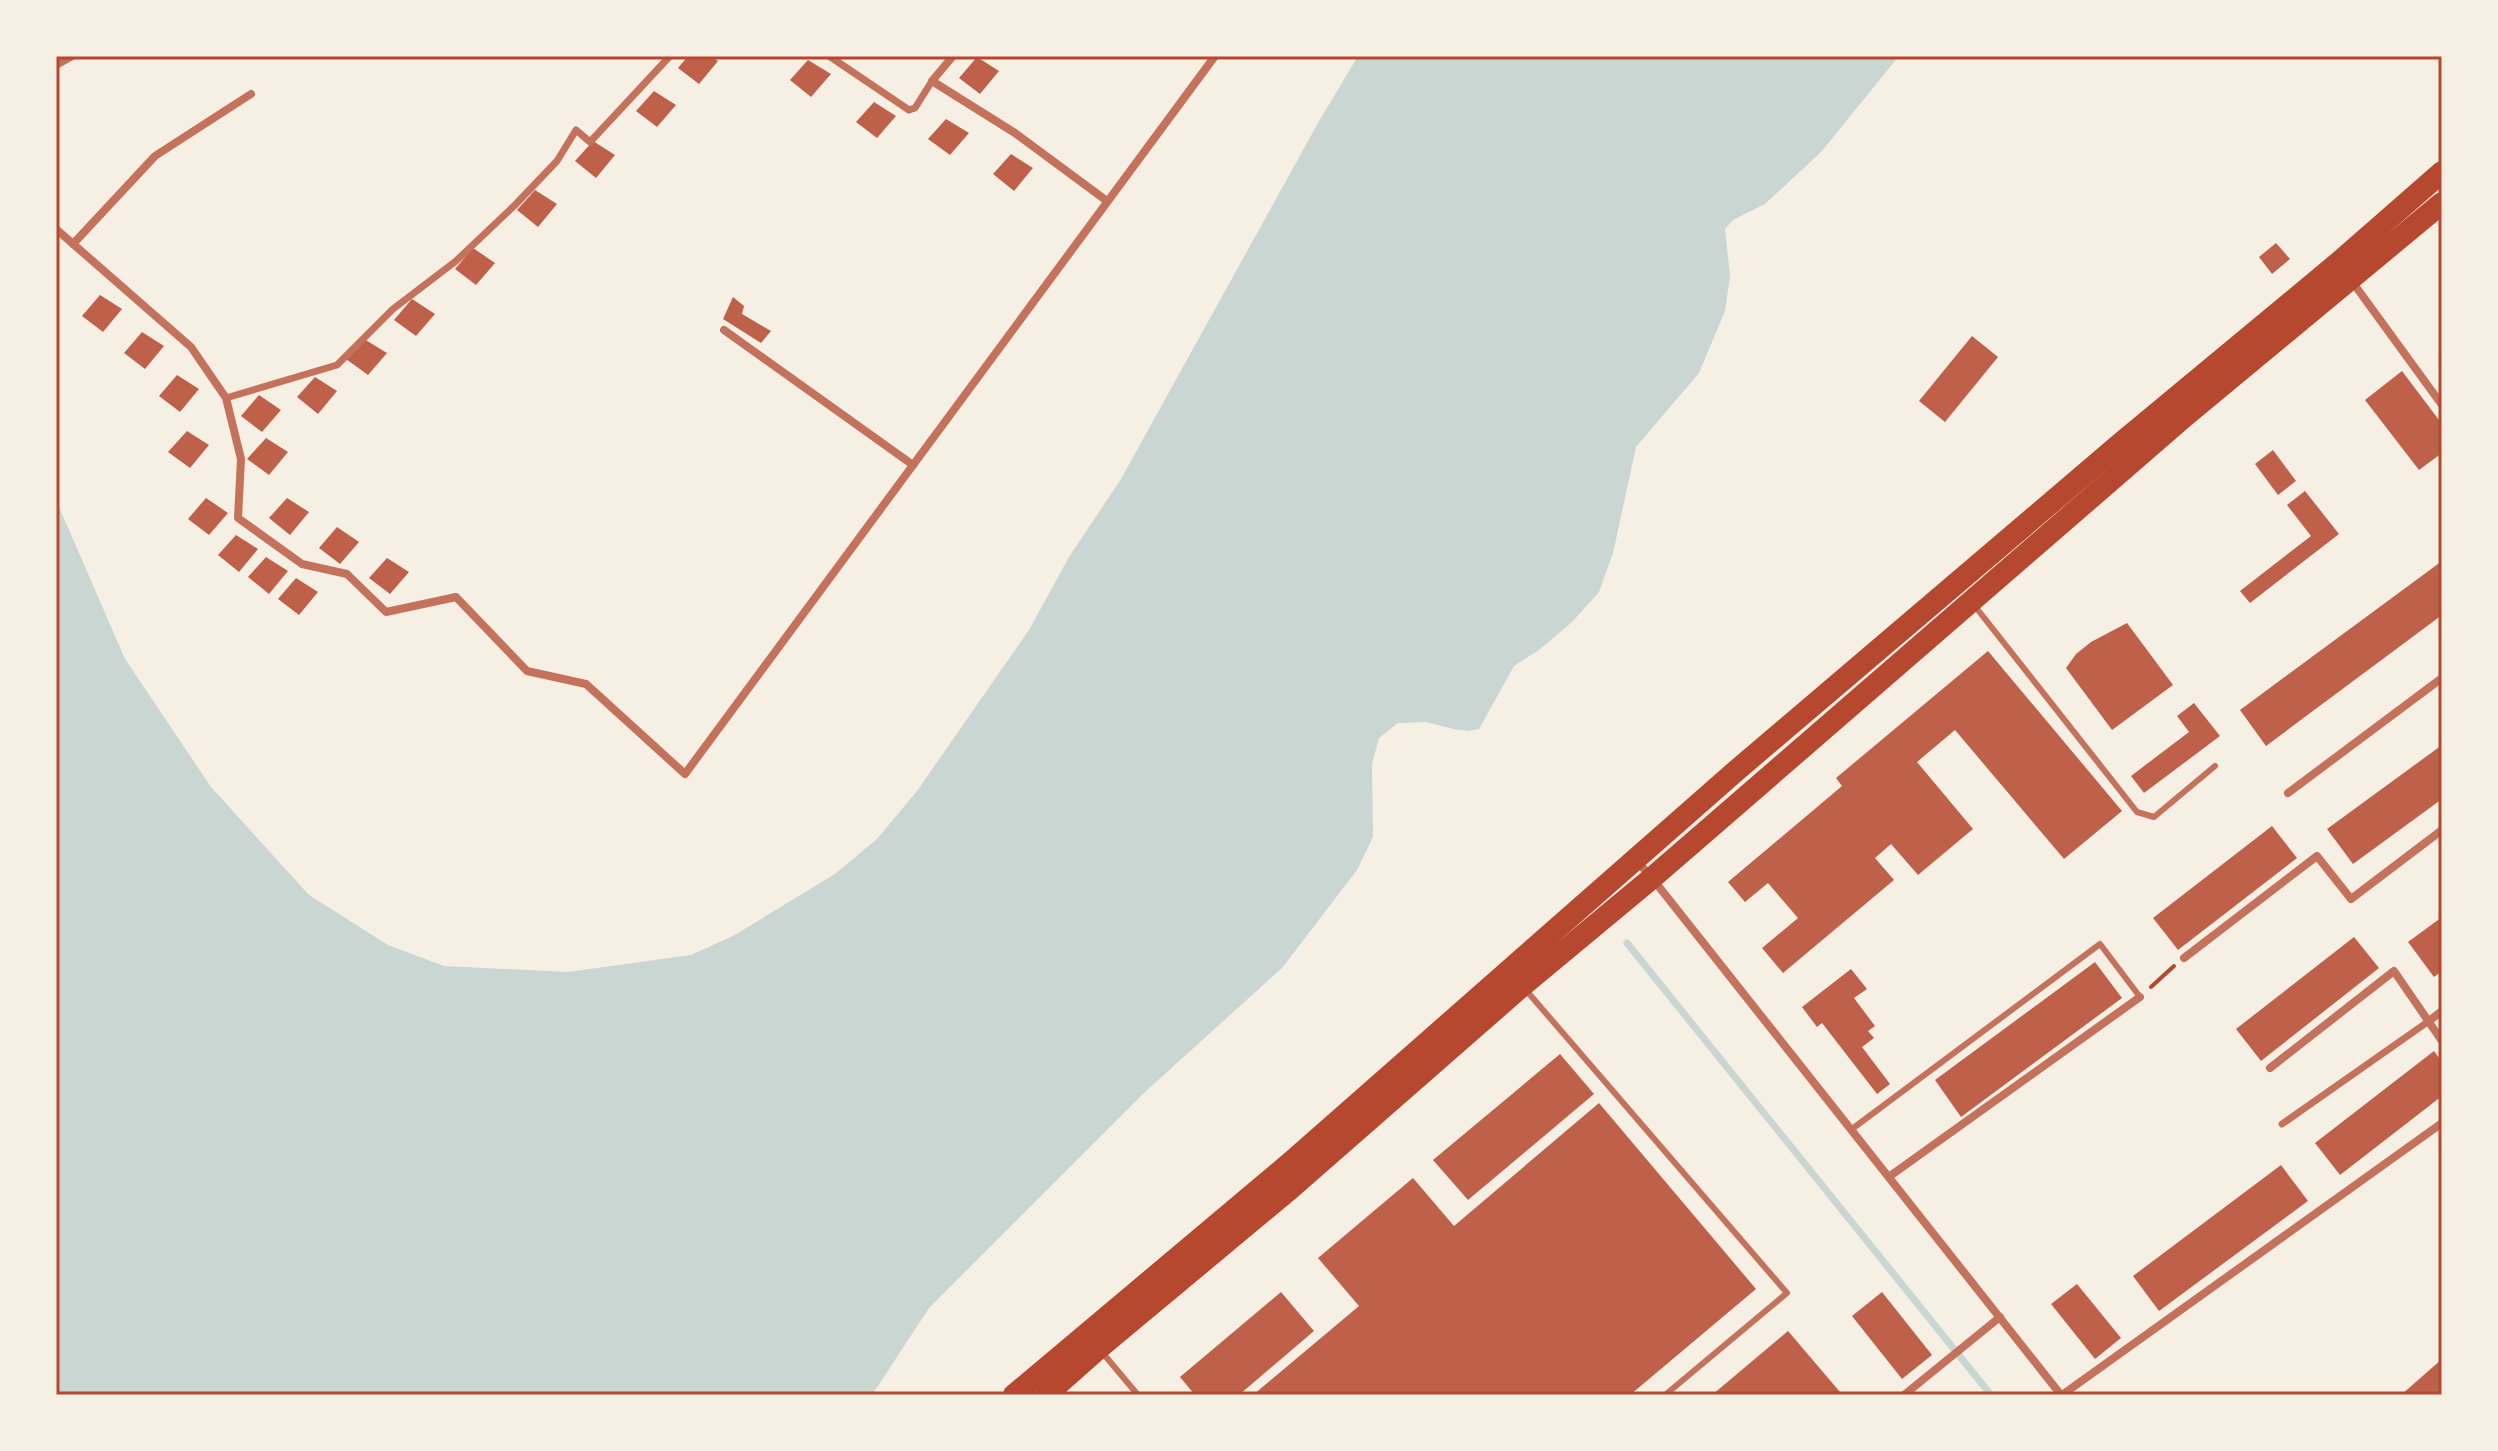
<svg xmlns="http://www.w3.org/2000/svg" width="2498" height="1451" viewBox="0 0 2498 1451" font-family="Ubuntu,sans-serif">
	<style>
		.water { fill: #c9d6d2 }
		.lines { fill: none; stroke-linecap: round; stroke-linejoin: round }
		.stream { stroke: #c9d6d2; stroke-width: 7 }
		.building { fill: #bf614a }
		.path { stroke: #b5482f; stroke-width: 4 }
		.service { stroke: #c5725c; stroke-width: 6 }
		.pedestrian { stroke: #c5725c; stroke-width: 7 }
		.minor { stroke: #c5725c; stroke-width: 8 }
		.trunk { stroke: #b5482f; stroke-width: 22 }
		.neatline { fill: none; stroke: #b5482f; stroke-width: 3 }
	</style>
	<rect width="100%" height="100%" fill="#f6efe4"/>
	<path class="water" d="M1358 56H1899L1821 152 1765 204 1733 220 1725 229 1730 276 1725 311 1699 373 1636 447 1613 553 1599 592 1572 622 1539 650 1514 666 1479 729 1468 731 1454 729 1426 722 1398 723 1379 738 1372 764 1373 837 1357 870 1282 968 1146 1091 929 1308 872 1395H56V500L125 659 211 787 309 895 388 945 444 966 568 972 691 955 733 936 835 874 877 839 917 791 1029 630 1069 557 1121 479 1318 123Z"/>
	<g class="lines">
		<path class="stream" d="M1627 943 1991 1395"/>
	</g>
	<g class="building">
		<path d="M688 56H710L718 61 699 84 678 68Z"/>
		<path d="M977 57 999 71 980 94 959 78Z"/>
		<path d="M808 60 831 74 811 97 790 80Z"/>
		<path d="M654 91 676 105 657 127 636 111Z"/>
		<path d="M874 102 896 116 877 138 856 122Z"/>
		<path d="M946 119 969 133 950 155 928 139Z"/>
		<path d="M593 141 615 155 596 178 575 161Z"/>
		<path d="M1011 154 1033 168 1014 191 993 174Z"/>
		<path d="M535 190 557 204 538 227 517 210Z"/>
		<path d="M2276 243 2290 259 2272 274 2259 257Z"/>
		<path d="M473 248 495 263 476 285 455 269Z"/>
		<path d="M100 295 122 309 103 332 82 316Z"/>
		<path d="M733 297 744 306 742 314 771 331 761 343 723 319Z"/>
		<path d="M412 299 435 314 416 336 394 320Z"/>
		<path d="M142 332 164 346 145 369 124 353Z"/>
		<path d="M1972 336 1998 357 1945 422 1919 401Z"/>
		<path d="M364 339 387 353 368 375 346 359Z"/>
		<path d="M2402 371 2442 424V453L2419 470 2365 400Z"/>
		<path d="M177 375 199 389 180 412 159 396Z"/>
		<path d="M315 377 337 391 318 414 297 397Z"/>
		<path d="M259 395 281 410 262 432 241 416Z"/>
		<path d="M187 431 209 445 190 468 168 452Z"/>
		<path d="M266 438 288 452 269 475 247 459Z"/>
		<path d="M2273 450 2296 481 2278 495 2255 464Z"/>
		<path d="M2305 491 2339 534 2250 603 2240 591 2311 536 2287 505Z"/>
		<path d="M206 498 228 513 209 535 188 519Z"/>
		<path d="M287 498 309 512 290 535 269 518Z"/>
		<path d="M337 527 359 542 340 564 319 548Z"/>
		<path d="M236 535 258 549 239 572 218 555Z"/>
		<path d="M266 557 288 571 269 594 248 577Z"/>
		<path d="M387 558 409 572 390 594 369 578Z"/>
		<path d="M2442 561V615L2266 746 2240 710Z"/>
		<path d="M296 578 318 592 299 615 278 599Z"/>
		<path d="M2127 623 2173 685 2112 730 2066 668 2076 654 2091 642Z"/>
		<path d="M1988 651 2122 811 2064 859 1955 730 1917 762 1973 829 1918 875 1891 844 1875 858 1894 880 1783 973 1762 948 1798 918 1768 883 1745 902 1728 882 1842 786 1836 778Z"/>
		<path d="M2194 703 2220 736 2144 793 2131 776 2189 732 2177 716Z"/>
		<path d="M2442 745V799L2353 864 2327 829Z"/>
		<path d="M2272 826 2297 858 2178 950 2153 918Z"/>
		<path d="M2442 917V971L2434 977 2408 942Z"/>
		<path d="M2354 937 2379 968 2261 1061 2236 1029Z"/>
		<path d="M2095 962 2122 998 1961 1117 1935 1080Z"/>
		<path d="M1851 969 1867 989 1854 998 1875 1026 1868 1031 1874 1038 1862 1047 1890 1084 1877 1094 1822 1023 1817 1027 1802 1007Z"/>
		<path d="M2434 1051 2442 1062V1096L2340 1175 2315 1143Z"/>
		<path d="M1560 1054 1594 1094 1468 1200 1433 1160Z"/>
		<path d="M1599 1103 1756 1289 1630 1395H1253L1359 1306 1318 1258 1413 1178 1454 1226Z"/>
		<path d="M2281 1165 2308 1201 2159 1311 2133 1276Z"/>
		<path d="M2077 1284 2121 1338 2095 1359 2051 1304Z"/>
		<path d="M1281 1292 1314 1331 1239 1395H1195L1180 1377Z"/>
		<path d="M1882 1292 1932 1355 1902 1379 1852 1316Z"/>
		<path d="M1788 1331 1840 1392 1836 1395H1712Z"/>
		<path d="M2442 1359V1395H2401Z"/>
	</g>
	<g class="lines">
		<path class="path" d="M2151 987 2174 966"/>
		<g class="service">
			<path d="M1974 605 2137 812 2154 817 2215 766"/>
			<path d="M1525 989 1787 1293 1665 1395"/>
			<path d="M1852 1129 2100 944 2140 997"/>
			<path d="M1101 1351 1138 1395"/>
		</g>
		<g class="pedestrian">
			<path d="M829 56 909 110 915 108 932 81"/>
			<path d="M226 398 337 365 393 309 456 261 515 205 557 161 576 130 590 142 670 56"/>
			<path d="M2282 1124 2429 1021"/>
		</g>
		<g class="minor">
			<path d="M953 56 932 81 1015 133 1107 201"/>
			<path d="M56 65 72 56"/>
			<path d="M56 229 191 347 226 398 241 459 238 518 302 564 347 574 386 612 456 597 527 671 586 684 685 774 1215 56"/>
			<path d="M73 244 155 156 251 94"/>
			<path d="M2351 280 2442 405"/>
			<path d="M724 330 913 465"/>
			<path d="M2288 793 2442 678"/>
			<path d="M1636 860 1652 878 2061 1395"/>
			<path d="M2184 958 2317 856 2351 899 2442 830"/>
			<path d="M2429 1021 2442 1011"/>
			<path d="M2270 1068 2394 971 2442 1041"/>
			<path d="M1890 1176 2140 997"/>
			<path d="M1904 1395 2000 1317"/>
			<path d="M2062 1395 2442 1123"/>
		</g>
		<g class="trunk">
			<path d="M1014 1395 1290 1163 1737 770 2120 444 2338 263 2442 172"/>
			<path d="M1046 1395 1099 1348 1290 1189 1522 986 1652 878 2184 417 2442 203"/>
		</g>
	</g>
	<rect width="2498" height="1451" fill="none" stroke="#f6efe4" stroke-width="116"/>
	<rect x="58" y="58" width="2382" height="1335" class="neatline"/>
</svg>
